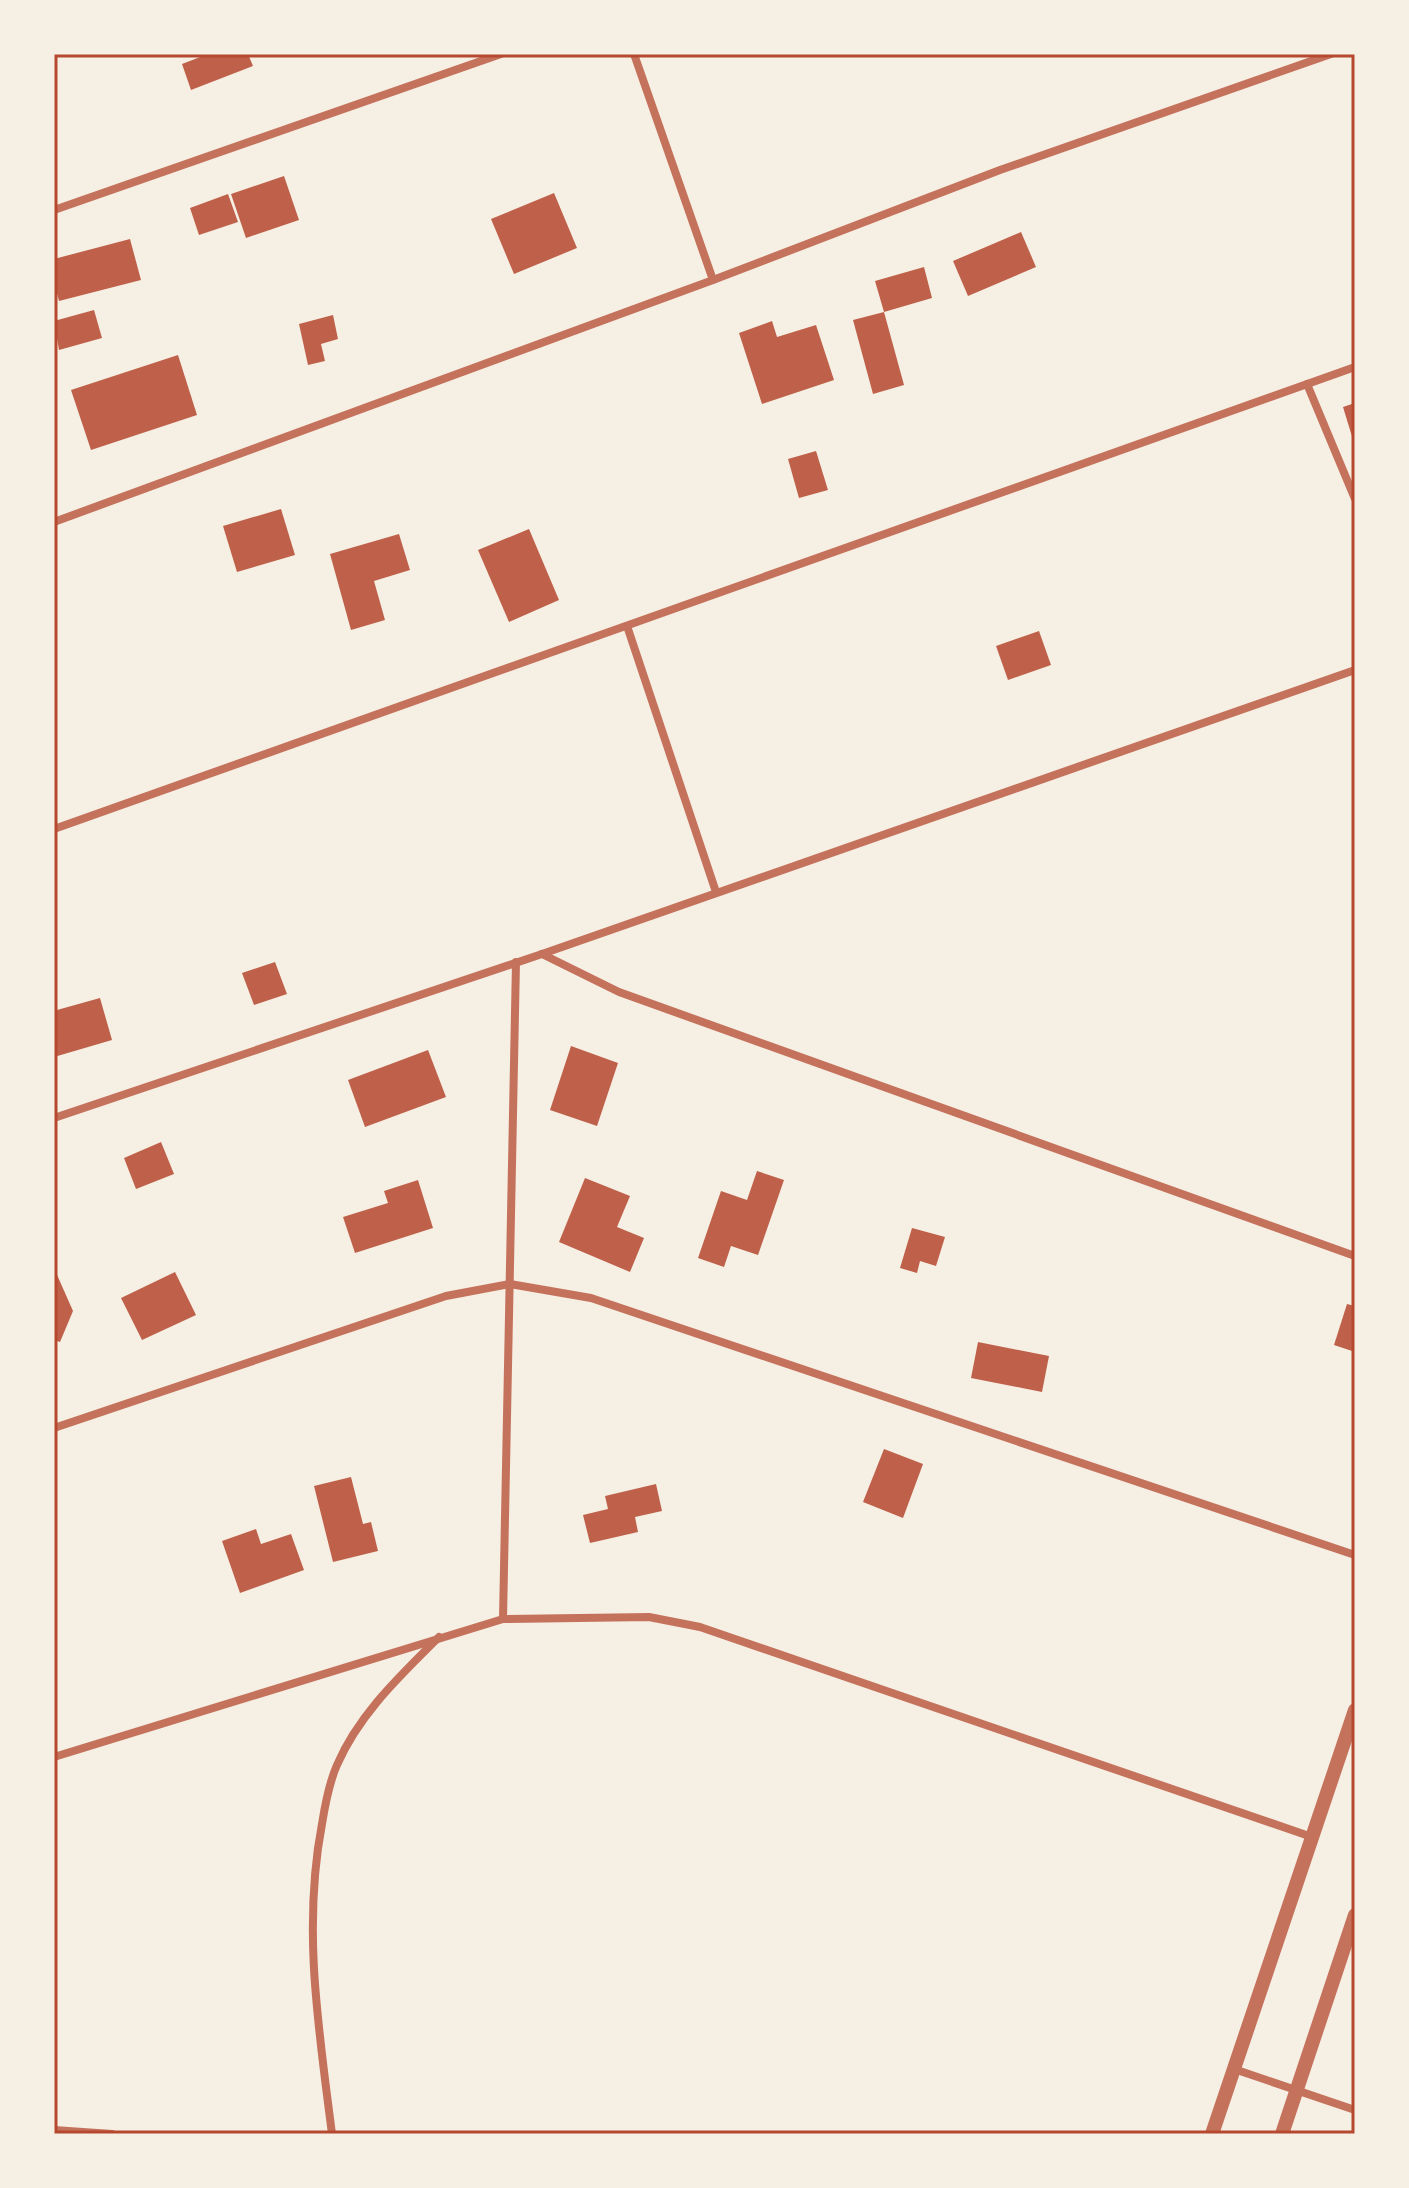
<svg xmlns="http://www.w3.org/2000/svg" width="1409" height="2188" viewBox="0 0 1409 2188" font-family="'Sofia Sans Condensed',sans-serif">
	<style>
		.building { fill: #bf614a }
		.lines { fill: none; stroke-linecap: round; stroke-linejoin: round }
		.minor { stroke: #c5725c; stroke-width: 8 }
		.tertiary { stroke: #c5725c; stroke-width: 14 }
		.neatline { fill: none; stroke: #b5482f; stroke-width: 3 }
	</style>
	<rect width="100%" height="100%" fill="#f6efe4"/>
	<g class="building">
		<path d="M208 54H248L253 66 191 90 182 64Z"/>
		<path d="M284 176 299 220 246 238 231 194Z"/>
		<path d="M554 193 577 248 514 274 491 219Z"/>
		<path d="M228 194 238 222 199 235 190 208Z"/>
		<path d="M1021 232 1036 267 968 296 953 261Z"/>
		<path d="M130 239 141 280 59 301 54 282V259Z"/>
		<path d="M924 267 932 298 884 312 904 385 873 394 853 320 884 312 875 281Z"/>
		<path d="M94 310 102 338 59 350 54 321Z"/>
		<path d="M333 315 338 339 321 344 325 361 308 365 299 324Z"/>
		<path d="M772 321 777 337 816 325 834 380 762 404 739 333Z"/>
		<path d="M178 355 197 415 91 450 71 390Z"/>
		<path d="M1355 403V443H1354L1343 407Z"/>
		<path d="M816 451 828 490 799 498 788 459Z"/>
		<path d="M281 509 295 555 237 572 223 526Z"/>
		<path d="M529 529 559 600 509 622 478 550Z"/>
		<path d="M399 534 410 570 374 581 385 620 351 630 330 554Z"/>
		<path d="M1039 631 1051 665 1008 680 996 646Z"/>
		<path d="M275 962 287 994 254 1005 242 973Z"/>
		<path d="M100 998 112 1040 54 1057V1002L57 1010Z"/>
		<path d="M571 1046 618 1063 597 1126 550 1110Z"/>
		<path d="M428 1050 446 1097 365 1127 348 1080Z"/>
		<path d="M161 1142 174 1174 136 1189 124 1158Z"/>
		<path d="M757 1171 784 1180 758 1255 731 1246 724 1267 698 1258 721 1191 747 1200Z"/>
		<path d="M585 1178 630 1196 617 1227 644 1238 630 1272 559 1242Z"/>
		<path d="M418 1180 433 1228 355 1253 343 1217 388 1203 384 1191Z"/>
		<path d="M912 1228 945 1237 936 1266 920 1261 917 1273 900 1268Z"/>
		<path d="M54 1268 73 1311 60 1342 54 1340Z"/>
		<path d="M175 1272 196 1315 142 1340 121 1298Z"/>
		<path d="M1347 1304 1355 1306V1352L1334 1345Z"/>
		<path d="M978 1342 1049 1356 1042 1392 971 1378Z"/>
		<path d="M884 1449 923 1464 903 1518 863 1502Z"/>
		<path d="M351 1477 363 1524 371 1522 378 1551 333 1562 314 1486Z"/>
		<path d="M656 1484 662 1511 635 1517 638 1532 590 1543 583 1515 608 1509 605 1496Z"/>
		<path d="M256 1529 261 1544 291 1534 304 1570 240 1593 222 1541Z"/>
	</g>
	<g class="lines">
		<g class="minor">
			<path d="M634 54 713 280"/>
			<path d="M54 210 501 54"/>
			<path d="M1307 384 1355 499"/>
			<path d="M54 522 713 280 1000 170 1331 54"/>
			<path d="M627 626 716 892"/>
			<path d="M54 829 1355 367"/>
			<path d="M542 954 619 992 1355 1256"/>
			<path d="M54 1118 542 954 1355 670"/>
			<path d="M54 1428 446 1296 510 1284 591 1298 1355 1555"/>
			<path d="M503 1619 516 962"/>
			<path d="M54 1757 503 1619 649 1617 700 1627 1312 1837"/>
			<path d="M1234 2069 1355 2110"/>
			<path d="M54 2130 112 2134"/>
			<path d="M332 2134C319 2031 302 1928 322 1824 325 1805 329 1783 337 1765 359 1714 400 1676 439 1637"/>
		</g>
		<g class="tertiary">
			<path d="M1212 2134 1355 1710"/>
			<path d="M1282 2134 1355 1915"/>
		</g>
	</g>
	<rect width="1409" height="2188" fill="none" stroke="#f6efe4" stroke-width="112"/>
	<rect x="56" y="56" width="1297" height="2076" class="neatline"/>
</svg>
